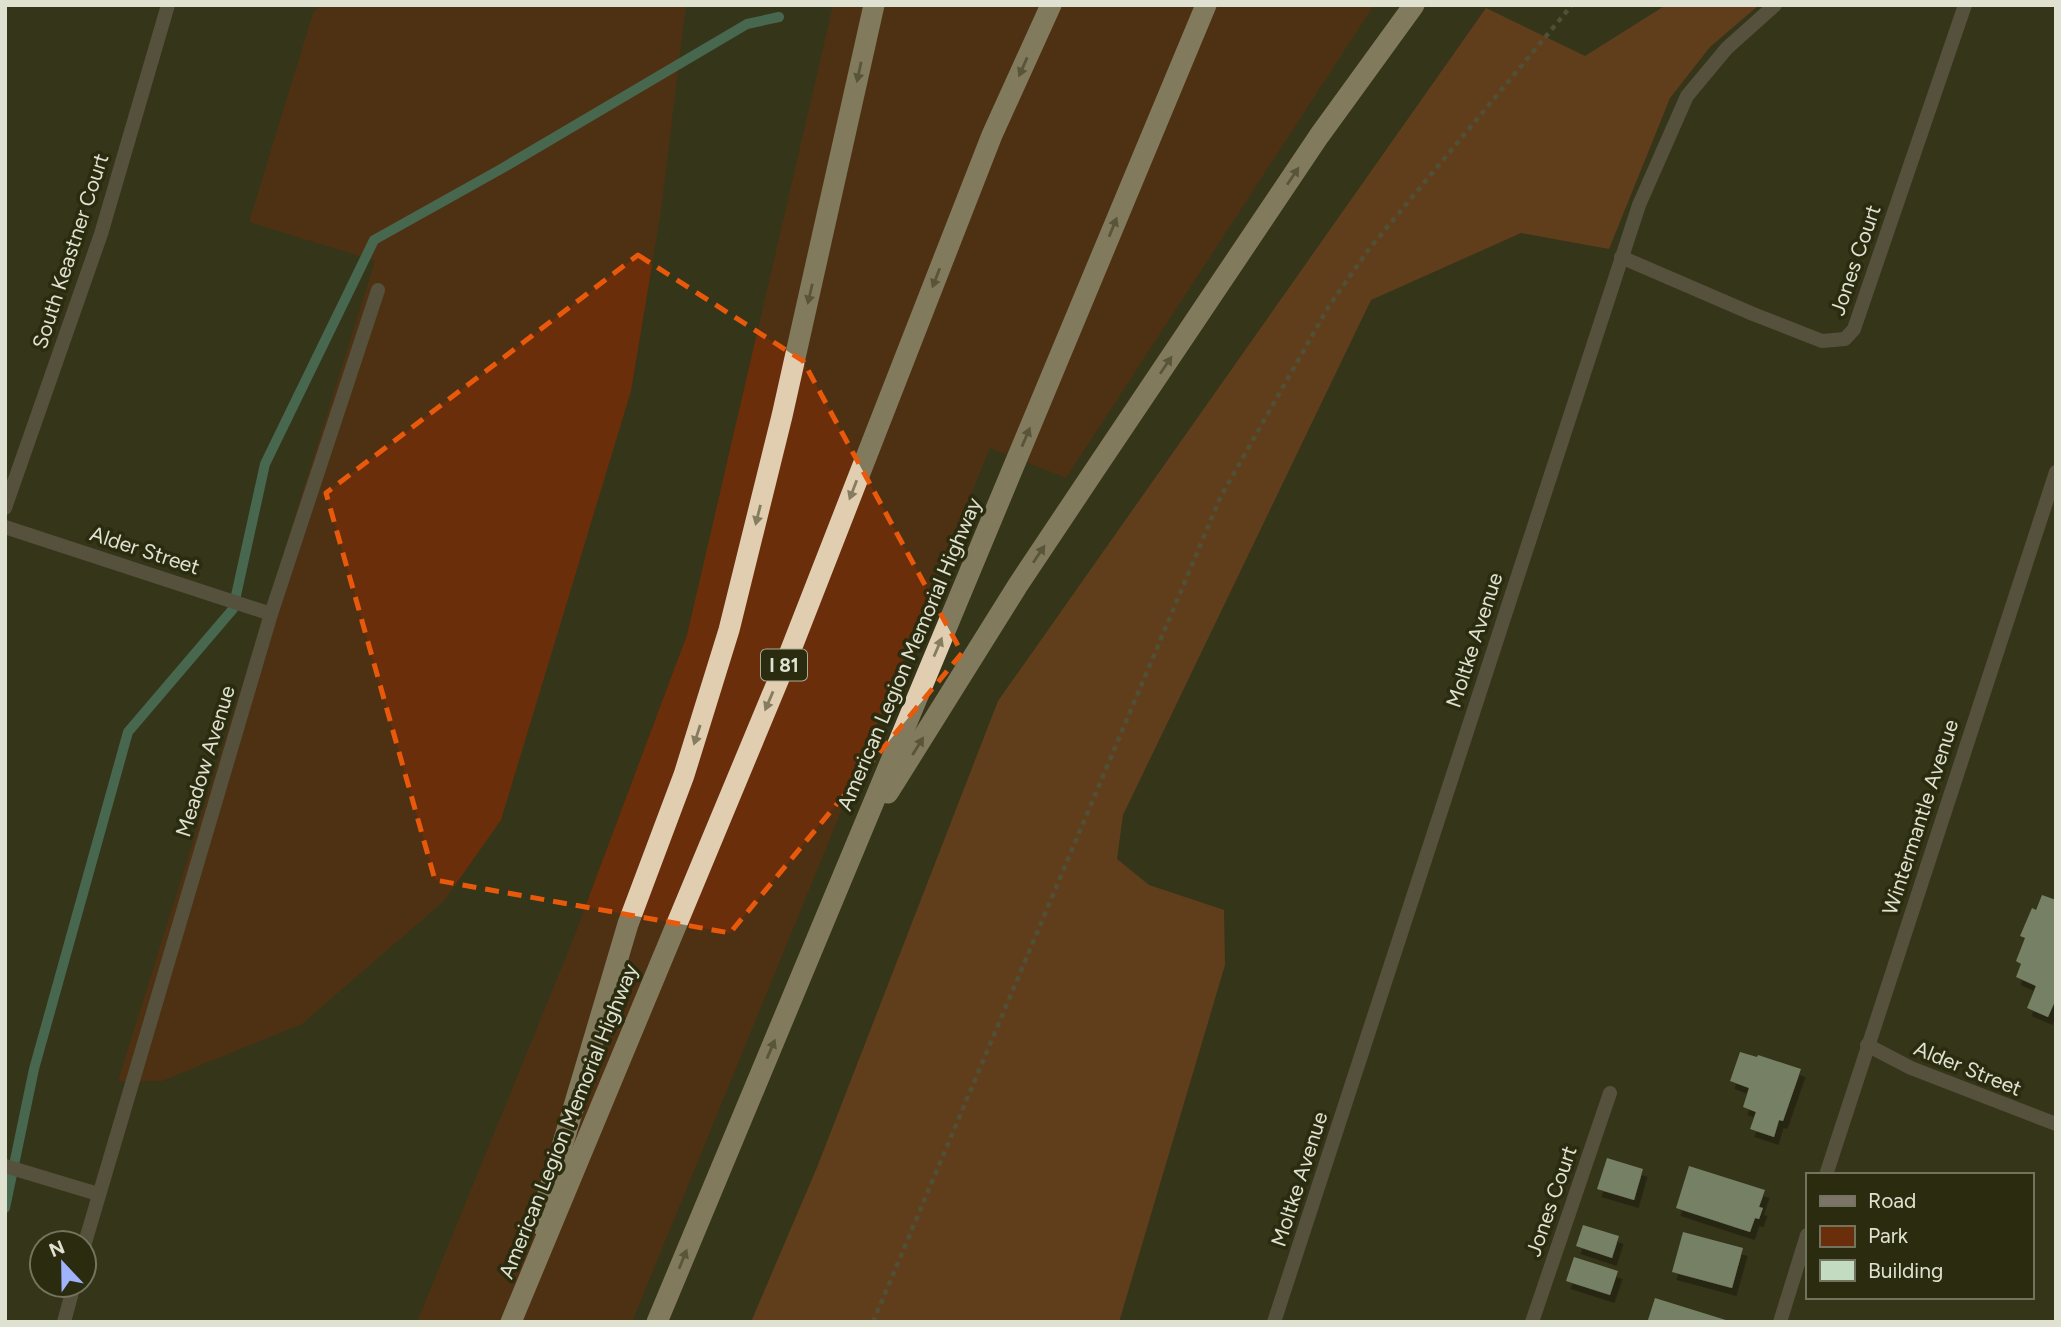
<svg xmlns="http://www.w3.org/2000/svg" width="2061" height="1327" viewBox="0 0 2061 1327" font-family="Figtree,sans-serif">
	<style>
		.green { fill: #6a2e0b }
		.forest { fill: #98491e }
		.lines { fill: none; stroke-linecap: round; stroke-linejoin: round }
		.stream { stroke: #5ea491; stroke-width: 10 }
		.building { fill: #c3dcc1; filter: url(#shadow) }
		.path { stroke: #707159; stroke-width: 4.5; stroke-dasharray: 5 5; stroke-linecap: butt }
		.lane { stroke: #7c7468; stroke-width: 14 }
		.street { stroke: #7c7468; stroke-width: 14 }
		.highway { stroke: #e1ceb0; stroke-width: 21 }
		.oneway { fill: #867c60 }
		.marked { fill: none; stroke: #e8590c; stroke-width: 5; stroke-dasharray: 14 9; stroke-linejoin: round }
		.labels { text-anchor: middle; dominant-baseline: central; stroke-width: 7; stroke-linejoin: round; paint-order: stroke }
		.shield { fill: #2a2b0f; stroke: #a9ab97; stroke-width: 2 }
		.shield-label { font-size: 19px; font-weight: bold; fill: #e0e2d1 }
		.street-label { font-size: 21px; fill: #e0e2d1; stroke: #2a2b0f }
	</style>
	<defs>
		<filter id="shadow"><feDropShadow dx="4.5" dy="8" stdDeviation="0" flood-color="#0009"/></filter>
	</defs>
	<rect width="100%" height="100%" fill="#343519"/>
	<g class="green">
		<path d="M320 5H686L661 211 631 391 501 820 444 901 302 1024 162 1081H118L375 261 249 222 313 13Z"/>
		<path d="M833 5H1374L1066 478 990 448 632 1322H417L572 942 687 635Z"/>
	</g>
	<path class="forest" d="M1666 5H1759L1710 47 1670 98 1609 249 1521 233 1371 300 1123 815 1117 859 1149 885 1224 910 1225 965 1119 1322H751L818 1165 998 701 1486 8 1585 56Z"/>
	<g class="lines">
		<path class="stream" d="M5 1208 34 1069 128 732 233 609 265 464 374 240 501 169 747 24 779 17"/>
	</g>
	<g class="building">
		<path d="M2042 895 2056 900V999L2048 1017 2027 1008 2036 986 2016 977 2021 964 2016 961 2025 938 2020 936 2032 908 2036 910Z"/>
		<path d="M1740 1052 1757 1057 1758 1055 1801 1069 1783 1121 1779 1120 1774 1137 1750 1129 1756 1112 1743 1107 1749 1088 1730 1081Z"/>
		<path d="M1607 1158 1643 1169 1634 1200 1597 1189Z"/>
		<path d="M1689 1166 1765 1190 1759 1207 1763 1208 1759 1219 1755 1218 1750 1232 1676 1208Z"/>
		<path d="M1583 1225 1619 1236 1612 1258 1576 1246Z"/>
		<path d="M1683 1232 1743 1248 1732 1288 1672 1272Z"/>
		<path d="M1574 1257 1618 1271 1610 1295 1566 1281Z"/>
		<path d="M1655 1298 1729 1321V1322H1655L1648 1320Z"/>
	</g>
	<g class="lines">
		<path class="path" d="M873 1322 1221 496 1329 306 1369 249 1572 5"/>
		<g class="lane">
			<path d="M1621 257 1753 314 1822 341 1845 339 1854 329 1965 5"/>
			<path d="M5 508 101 234 168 5"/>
			<path d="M1532 1322 1610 1093"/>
		</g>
		<g class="street">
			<path d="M5 527 271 614"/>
			<path d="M1867 1045 1911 1068 2056 1124"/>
			<path d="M5 1166 98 1194"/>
			<path d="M1826 1175 2056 472"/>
			<path d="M84 1246 271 614 378 290"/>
			<path d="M64 1322 74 1285"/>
			<path d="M1274 1322 1639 205 1687 96 1727 48 1775 5"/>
			<path d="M1780 1322 1807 1235"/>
		</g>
		<g class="highway">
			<path d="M888 793 1018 585 1092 474 1319 136 1414 5"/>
			<path d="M539 1224 628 924 684 775 729 630 782 416 874 5"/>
			<path d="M511 1322 790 652 992 135 1051 5"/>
			<path d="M657 1322 1206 5"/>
		</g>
	</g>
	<defs><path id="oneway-solid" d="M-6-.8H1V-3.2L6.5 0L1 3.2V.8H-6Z" transform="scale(1.75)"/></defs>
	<g class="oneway">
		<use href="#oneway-solid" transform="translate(1023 67) rotate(114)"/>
		<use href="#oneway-solid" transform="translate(859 72) rotate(102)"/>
		<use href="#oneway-solid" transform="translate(1293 176) rotate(-56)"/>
		<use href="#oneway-solid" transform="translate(1113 227) rotate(-68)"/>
		<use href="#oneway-solid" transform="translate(936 278) rotate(111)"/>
		<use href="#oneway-solid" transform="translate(810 294) rotate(103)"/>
		<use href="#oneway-solid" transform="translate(1166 365) rotate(-56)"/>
		<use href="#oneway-solid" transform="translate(1026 437) rotate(-67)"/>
		<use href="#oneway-solid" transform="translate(853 490) rotate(111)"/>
		<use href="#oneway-solid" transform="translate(758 515) rotate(104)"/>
		<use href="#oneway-solid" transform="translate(1039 554) rotate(-56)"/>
		<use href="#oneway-solid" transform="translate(938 647) rotate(-67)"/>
		<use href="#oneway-solid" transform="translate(769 701) rotate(113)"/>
		<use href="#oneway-solid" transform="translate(697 735) rotate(108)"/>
		<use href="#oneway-solid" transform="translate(918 746) rotate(-58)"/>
		<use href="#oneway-solid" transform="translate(771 1049) rotate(-67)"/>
		<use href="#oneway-solid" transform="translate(683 1259) rotate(-68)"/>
	</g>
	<path d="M0 0H2061V1327H0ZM638 255 803 361 962 653 730 933 435 880 326 493Z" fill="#343519" fill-opacity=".55" fill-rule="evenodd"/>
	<path class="marked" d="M638 255 803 361 962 653 730 933 435 880 326 493Z"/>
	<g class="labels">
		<rect class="shield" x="761" y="649.5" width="46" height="31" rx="5"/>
		<g class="shield-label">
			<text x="784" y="665">I 81</text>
		</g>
		<g class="street-label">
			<text transform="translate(70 251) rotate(-72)">South Keastner Court</text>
			<text transform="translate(1855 260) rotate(-71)">Jones Court</text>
			<text transform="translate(145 550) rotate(18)">Alder Street</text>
			<text transform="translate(1474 640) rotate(-72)">Moltke Avenue</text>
			<text transform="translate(909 654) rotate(-67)">American Legion Memorial Highway</text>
			<text transform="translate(205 761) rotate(-73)">Meadow Avenue</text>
			<text transform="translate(1920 817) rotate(-72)">Wintermantle Avenue</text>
			<text transform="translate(1968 1068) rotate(22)">Alder Street</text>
			<text transform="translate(568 1121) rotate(-68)">American Legion Memorial Highway</text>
			<text transform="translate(1299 1179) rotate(-72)">Moltke Avenue</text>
			<text transform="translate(1551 1201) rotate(-71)">Jones Court</text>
		</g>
	</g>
	<rect width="2061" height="1327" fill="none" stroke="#e0e2d1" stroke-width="14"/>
	<rect x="1806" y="1173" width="228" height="126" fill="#2a2b0f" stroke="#73745d" stroke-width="2"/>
	<rect x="1820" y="1196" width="35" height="10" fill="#7c7468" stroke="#73745d" stroke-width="2"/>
	<text x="1868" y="1208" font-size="21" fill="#e0e2d1">Road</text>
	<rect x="1820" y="1226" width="35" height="21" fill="#6a2e0b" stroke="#73745d" stroke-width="2"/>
	<text x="1868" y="1243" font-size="21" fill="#e0e2d1">Park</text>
	<rect x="1820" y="1260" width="35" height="21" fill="#c3dcc1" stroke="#73745d" stroke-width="2"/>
	<text x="1868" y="1278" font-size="21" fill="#e0e2d1">Building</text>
	<g transform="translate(63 1264) rotate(338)"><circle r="33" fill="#2a2b0f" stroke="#73745d" stroke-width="2"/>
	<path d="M0-5L12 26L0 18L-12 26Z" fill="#a0b3fd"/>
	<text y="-10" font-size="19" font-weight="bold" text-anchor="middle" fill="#e0e2d1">N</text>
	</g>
</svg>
